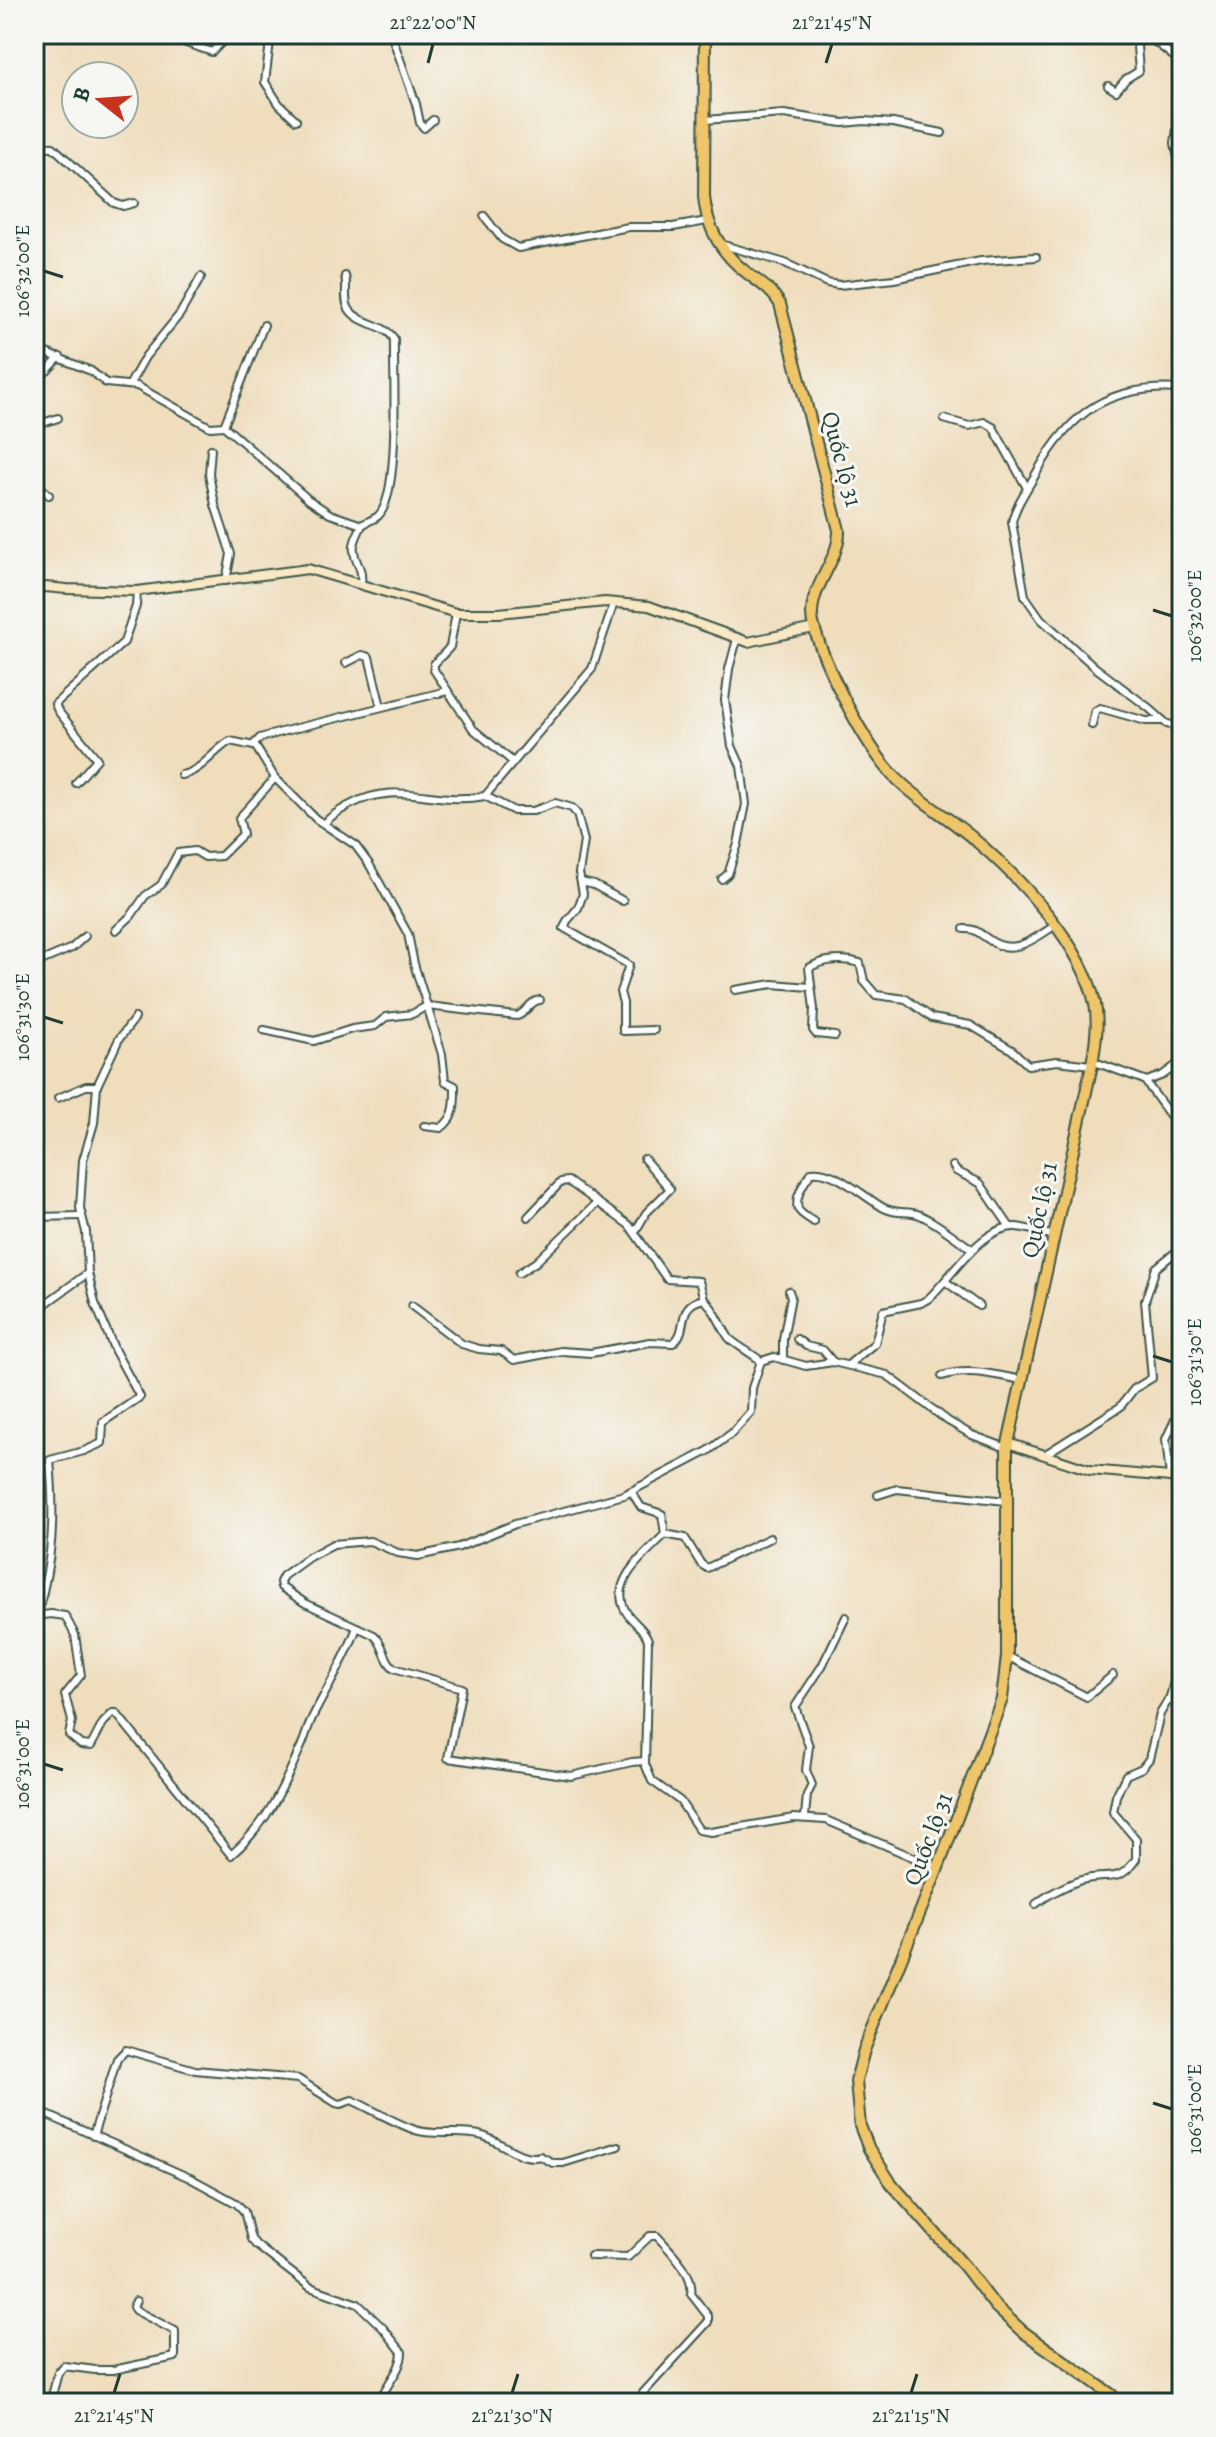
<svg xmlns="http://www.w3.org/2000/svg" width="1216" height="2437" viewBox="0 0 1216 2437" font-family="Alegreya,serif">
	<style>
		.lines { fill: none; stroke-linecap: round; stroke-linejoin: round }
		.street-casing { stroke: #3e5548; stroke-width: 10 }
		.secondary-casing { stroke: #3e5548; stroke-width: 12 }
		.highway-casing { stroke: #3e5548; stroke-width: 14 }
		.street { stroke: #fff; stroke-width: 6 }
		.secondary { stroke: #f8e8c3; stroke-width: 8 }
		.highway { stroke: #eec569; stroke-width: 10 }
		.ticks { fill: none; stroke: #1f3d34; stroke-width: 3 }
		.labels { text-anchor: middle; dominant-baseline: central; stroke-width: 6; stroke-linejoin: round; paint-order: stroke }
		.street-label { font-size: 24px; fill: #1f3d34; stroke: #f6f6f2 }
		.neatline { fill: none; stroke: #1f3d34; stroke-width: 3 }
		.ticks-label { font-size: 20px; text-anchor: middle; fill: #1f3d34 }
	</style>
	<rect width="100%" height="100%" fill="#f6f6f2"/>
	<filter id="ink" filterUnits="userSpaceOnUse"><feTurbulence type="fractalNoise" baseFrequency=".0125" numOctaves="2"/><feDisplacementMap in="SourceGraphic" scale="16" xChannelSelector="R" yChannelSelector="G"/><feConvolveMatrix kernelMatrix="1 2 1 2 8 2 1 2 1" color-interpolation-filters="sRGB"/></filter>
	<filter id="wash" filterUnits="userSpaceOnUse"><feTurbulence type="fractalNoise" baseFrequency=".006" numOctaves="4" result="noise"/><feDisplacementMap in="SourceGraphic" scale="32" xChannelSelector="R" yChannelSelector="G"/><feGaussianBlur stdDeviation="1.8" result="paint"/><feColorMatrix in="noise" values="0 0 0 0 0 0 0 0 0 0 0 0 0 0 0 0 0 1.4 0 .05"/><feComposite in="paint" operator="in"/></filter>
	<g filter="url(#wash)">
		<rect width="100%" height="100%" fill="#efddbc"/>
	</g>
	<g filter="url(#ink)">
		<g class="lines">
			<defs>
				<g id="street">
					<path d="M271 34 265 82 279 104 296 120"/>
					<path d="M302 34 306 37 323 35"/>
					<path d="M391 34 416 104 420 123 424 128 433 120"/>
					<path d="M1145 34 1182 63"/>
					<path d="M169 37 212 52 230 34"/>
					<path d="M1108 86 1116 91 1126 79 1139 71 1136 34"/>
					<path d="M1182 94 1175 143 1182 178"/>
					<path d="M705 120 784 114 843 123 864 121 893 123 942 133"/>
					<path d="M34 146 53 147 114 203 123 206 134 203"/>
					<path d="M484 216 502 239 518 248 629 227H673L707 221"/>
					<path d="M720 244 785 263 827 283 839 285 894 279 981 261 1036 257"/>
					<path d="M345 276C348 286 343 299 349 309 359 325 385 323 394 339 393 372 401 495 378 516 373 520 366 522 362 525 359 532 352 544 354 551 355 565 363 565 361 584"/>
					<path d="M264 325 224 426 309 500 330 514 362 525"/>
					<path d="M34 348 91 371 106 383 137 386 210 427 224 426"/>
					<path d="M34 380 47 371 60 357"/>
					<path d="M130 384 145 357 180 314 201 277"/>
					<path d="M1182 389C1110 384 1071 411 1037 472 1028 488 1016 504 1012 522L1025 596 1041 619 1096 668 1149 708 1167 724 1182 727"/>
					<path d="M944 419 969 426 984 422 993 427 1027 488"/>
					<path d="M34 426 58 418"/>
					<path d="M211 449 209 474 215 505 231 554 226 581"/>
					<path d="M34 481 49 495"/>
					<path d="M456 613 450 647 434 664V670L473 729 513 762"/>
					<path d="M346 663 362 655 369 657 381 707"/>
					<path d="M1092 725 1095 711 1100 708 1146 721H1163"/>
					<path d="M181 775C201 772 213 751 230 741L254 746"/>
					<path d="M76 783 97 759 58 711 55 704 124 642 136 606 137 591"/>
					<path d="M485 796 514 811H533L555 803 572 808 577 814 584 841 579 873 583 894 578 908 567 921 564 928 629 965 620 992 623 1003V1031L654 1030"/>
					<path d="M325 823C331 815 341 810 350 805 399 779 434 806 485 796L592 669 614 603"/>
					<path d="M722 879 728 874 738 844 746 804 741 766 732 746 725 700 729 669 737 639"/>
					<path d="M581 882 594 885 623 901"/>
					<path d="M964 929C975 928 979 933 988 939 1012 957 1033 940 1054 926"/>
					<path d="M116 930 131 916 145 896 161 885 178 853 195 851 205 857 221 856 243 834 239 818 275 778"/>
					<path d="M34 964 72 948 85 936"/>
					<path d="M735 990 773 984 810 987"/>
					<path d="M264 1030 314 1041 352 1029 375 1026 386 1017 412 1014 427 1006 517 1016C527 1013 529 1001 540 1000"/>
					<path d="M835 1036 816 1034 813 1030 814 1009 809 968C823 959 844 958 860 963L864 981 876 995 906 999 932 1018 970 1025 1012 1050 1028 1065 1057 1061 1092 1065"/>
					<path d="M1092 1061 1147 1081 1163 1075 1182 1061"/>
					<path d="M1145 1081 1182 1132"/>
					<path d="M58 1098 86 1086H97"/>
					<path d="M424 1126 441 1128C456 1117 455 1104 455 1086L445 1081 442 1054 414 964 408 934 369 864 355 845 316 819 275 778 254 744 260 738 285 731 447 691"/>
					<path d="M953 1166 956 1171 980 1183 1010 1227"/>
					<path d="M34 1217 82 1216"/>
					<path d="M528 1217 561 1182 568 1181 629 1225 667 1279 699 1281 704 1299"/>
					<path d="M814 1222C810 1219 800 1214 798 1209 794 1198 805 1180 812 1172 834 1168 865 1198 884 1208 898 1215 907 1210 920 1215 938 1223 955 1238 972 1249"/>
					<path d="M635 1232 646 1213 670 1189 644 1159"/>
					<path d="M519 1273 536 1262 597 1203"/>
					<path d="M946 1282 979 1306"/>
					<path d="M412 1306 462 1344 479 1349 501 1351 514 1360 561 1351 591 1353 650 1342 673 1343C690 1331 674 1305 704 1299 716 1310 720 1325 729 1338 733 1343 754 1355 761 1361"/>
					<path d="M34 1312 88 1273"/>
					<path d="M797 1339 806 1346 823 1350 833 1362"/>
					<path d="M783 1360V1339L791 1297 789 1291"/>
					<path d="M761 1361 774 1357 806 1366 833 1362 887 1375 948 1421 972 1435 1007 1448"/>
					<path d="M848 1365 875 1343 883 1311 921 1303 928 1299C951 1278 982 1225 1016 1227 1029 1228 1042 1233 1054 1236"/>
					<path d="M942 1376C969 1367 995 1375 1022 1380"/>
					<path d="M1044 1455 1120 1407 1134 1389 1152 1378 1145 1301 1156 1268 1182 1247"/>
					<path d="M1170 1477 1166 1439 1182 1405"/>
					<path d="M631 1491 641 1507 662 1514 665 1534C648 1553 609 1579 625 1610 631 1622 644 1627 648 1640L645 1764 652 1781 680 1801 699 1830 711 1832 794 1818 826 1820 938 1868"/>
					<path d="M878 1495 897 1489 1006 1501"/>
					<path d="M665 1534 685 1538 701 1564 707 1568 770 1538"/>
					<path d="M36 1616 51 1614 65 1616 75 1635 81 1675 65 1695 72 1721 69 1735 81 1745 91 1746 103 1723 113 1713H116L231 1855C266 1825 281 1792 299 1751 305 1740 307 1728 313 1716 328 1686 346 1659 357 1627"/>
					<path d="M37 1616C53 1558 55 1519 50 1460L84 1451 102 1443 103 1422 140 1397 115 1351 95 1303 88 1273 86 1232 80 1208 83 1160 94 1123 97 1086 119 1039 135 1018"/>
					<path d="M1007 1656 1087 1697 1113 1675"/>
					<path d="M1168 1700 1182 1706"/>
					<path d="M645 1761 632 1762 571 1776 448 1758 462 1688 394 1668C383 1659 385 1645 374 1635L305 1603 281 1587 280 1582 283 1576 309 1557 333 1544 370 1541 398 1553 418 1556 459 1547 515 1524 624 1495 708 1451 732 1433 751 1412 752 1388 761 1361"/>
					<path d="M805 1817 807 1795 812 1785 806 1770 809 1746 795 1707 822 1666 846 1617"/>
					<path d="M1036 1904C1047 1895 1073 1881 1086 1879 1111 1874 1120 1883 1136 1859V1839L1113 1812 1116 1796 1126 1775 1142 1768 1149 1759 1160 1714 1170 1697 1182 1651"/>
					<path d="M34 2109 190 2178 236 2203 244 2211 251 2239 256 2245 310 2287 358 2304 383 2328 402 2352C402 2371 385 2384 379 2403"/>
					<path d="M93 2136 117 2059 126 2050 195 2070 298 2079 336 2103 341 2104 352 2100C373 2110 393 2122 415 2130 437 2137 460 2129 483 2136 500 2141 522 2162 540 2156L553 2163H563L618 2146"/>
					<path d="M591 2256 628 2257 650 2236H657C670 2251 695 2273 691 2294L708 2316V2322L643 2393 639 2403"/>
					<path d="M50 2403 58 2373 64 2366 95 2370H113L175 2357V2331L135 2310 133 2307 136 2301"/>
					<path d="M154 2403 161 2400"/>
				</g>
				<g id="secondary">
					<path d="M34 586 67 589 137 591 308 569 456 613H499L605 602 649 606 748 642 814 628"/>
					<path d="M1008 1443 1090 1470 1170 1477 1182 1482"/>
				</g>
				<path id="highway" d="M705 34 704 197C707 228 722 254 747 273 760 283 772 290 780 304L839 530C840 563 803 592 814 627 826 669 864 744 894 776 918 801 949 817 975 840 1020 878 1083 945 1095 1004 1099 1024 1095 1045 1092 1065L1007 1448V1656L1002 1699 936 1873 864 2050 856 2081 860 2126 869 2149 891 2183 965 2267 995 2306 1022 2331 1112 2395 1119 2403"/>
			</defs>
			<use href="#street" class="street-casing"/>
			<use href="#secondary" class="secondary-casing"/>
			<use href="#highway" class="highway-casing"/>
			<use href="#street" class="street"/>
			<use href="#secondary" class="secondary"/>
			<use href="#highway" class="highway"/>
		</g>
	</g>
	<path class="ticks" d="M428 63 433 44M826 63 832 44M44 271 63 277M1153 610 1172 616M44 1017 63 1023M1153 1356 1172 1362M44 1764 63 1770M1153 2103 1172 2109M114 2393 120 2374M512 2393 518 2374M911 2393 917 2374"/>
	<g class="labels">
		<g class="street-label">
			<text transform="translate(842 459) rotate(75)">Quốc lộ 31</text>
			<text transform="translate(1039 1210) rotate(-78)">Quốc lộ 31</text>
			<text transform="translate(928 1839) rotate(-69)">Quốc lộ 31</text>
		</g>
	</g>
	<rect width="1216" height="2437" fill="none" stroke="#f6f6f2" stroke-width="88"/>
	<g transform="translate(100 100) rotate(287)"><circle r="38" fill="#f6f6f2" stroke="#a0aca6" stroke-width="2"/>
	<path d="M0-6L14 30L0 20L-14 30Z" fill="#c8321e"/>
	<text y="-12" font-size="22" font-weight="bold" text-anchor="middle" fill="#1f3d34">B</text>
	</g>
	<rect x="44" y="44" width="1128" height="2349" class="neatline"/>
	<g class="ticks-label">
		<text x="433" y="29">21°22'00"N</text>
		<text x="832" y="29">21°21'45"N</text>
		<text transform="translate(22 271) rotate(-90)" y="7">106°32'00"E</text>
		<text transform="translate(1194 616) rotate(-90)" y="7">106°32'00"E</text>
		<text transform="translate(22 1017) rotate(-90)" y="7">106°31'30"E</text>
		<text transform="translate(1194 1362) rotate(-90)" y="7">106°31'30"E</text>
		<text transform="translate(22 1764) rotate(-90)" y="7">106°31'00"E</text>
		<text transform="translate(1194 2109) rotate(-90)" y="7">106°31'00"E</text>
		<text x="114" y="2422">21°21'45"N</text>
		<text x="512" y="2422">21°21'30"N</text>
		<text x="911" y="2422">21°21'15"N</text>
	</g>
</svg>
